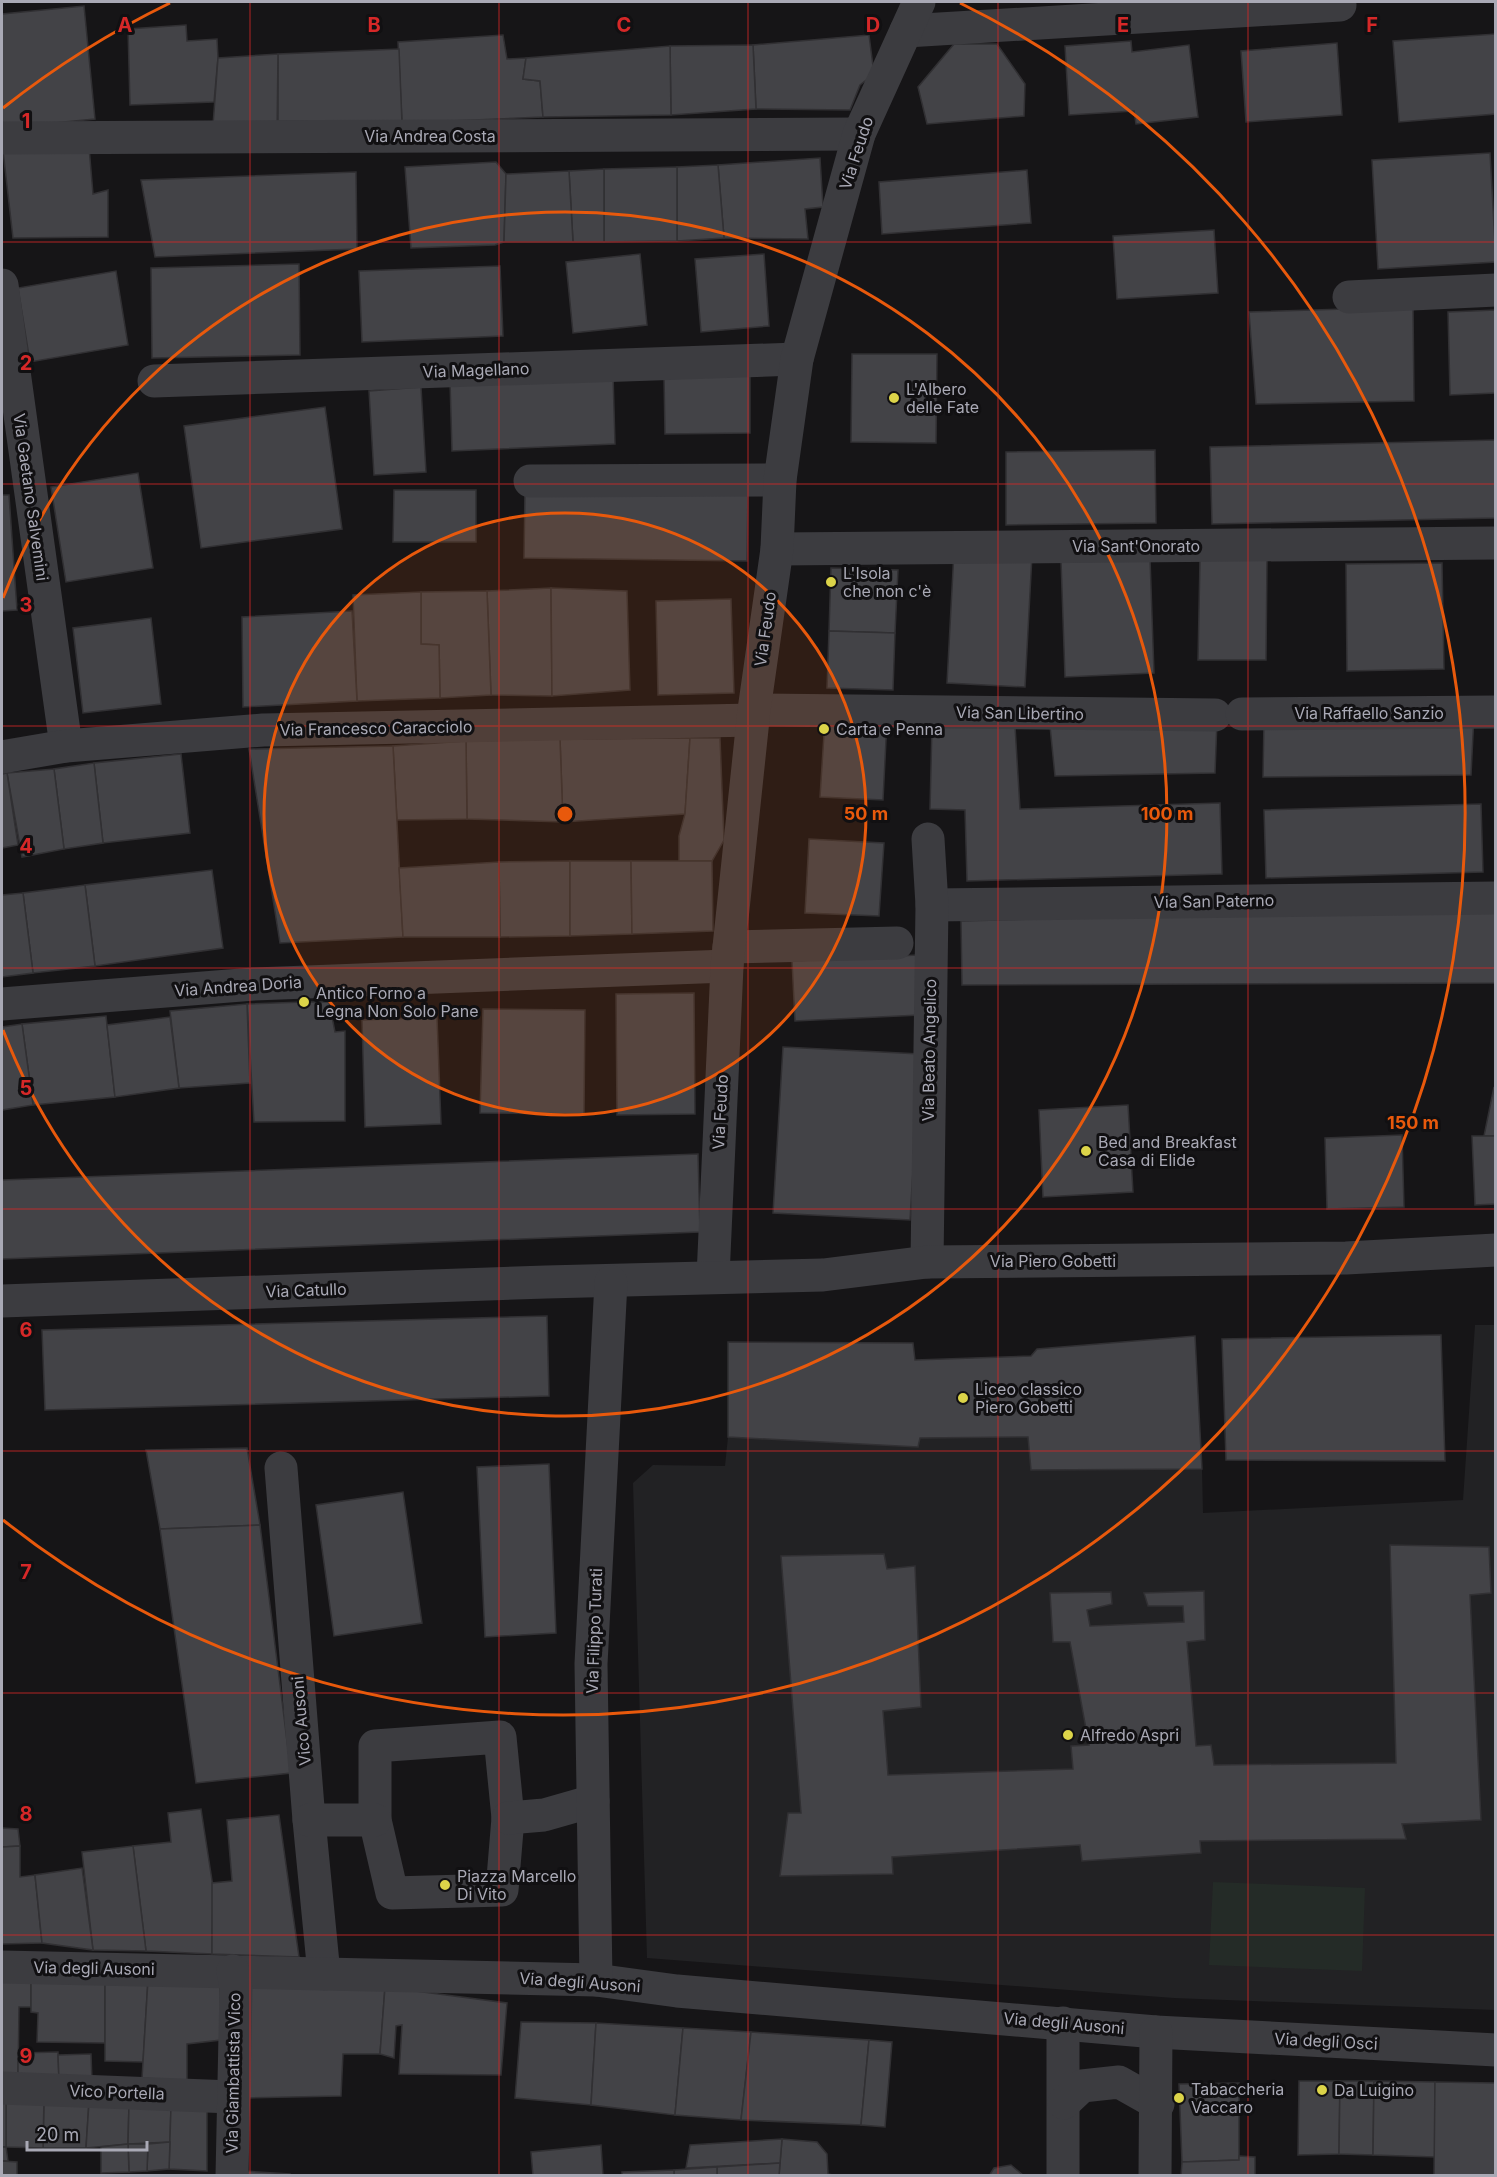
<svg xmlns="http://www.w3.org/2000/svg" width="1497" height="2177" viewBox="0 0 1497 2177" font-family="Inter,sans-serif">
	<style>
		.built { fill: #222224 }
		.green { fill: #242b27 }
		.building { fill: #434347; stroke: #313033; stroke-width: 1.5 }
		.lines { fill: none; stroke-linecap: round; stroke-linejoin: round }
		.minor { stroke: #3c3c40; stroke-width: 33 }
		.grid { fill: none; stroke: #d62828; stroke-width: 1.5; stroke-opacity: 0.55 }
		.ring { fill: none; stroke: #e8590c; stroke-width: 3 }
		.poi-dot { fill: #dcd449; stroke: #111012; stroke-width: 2 }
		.labels { text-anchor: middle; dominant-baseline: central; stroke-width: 6; stroke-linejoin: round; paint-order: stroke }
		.street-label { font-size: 16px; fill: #a9a9b5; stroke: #111012 }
		.poi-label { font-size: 16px; fill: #a9a9b5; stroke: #111012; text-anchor: start }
		.grid-label { font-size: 20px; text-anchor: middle; font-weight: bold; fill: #d62828; stroke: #111012; stroke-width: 6; stroke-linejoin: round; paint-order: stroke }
		.centre { fill: #e8590c; stroke: #111012; stroke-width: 3 }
		.ring-label { font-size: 18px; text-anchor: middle; font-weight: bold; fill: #e8590c; stroke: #111012; stroke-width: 6; stroke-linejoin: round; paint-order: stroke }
	</style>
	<rect width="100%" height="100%" fill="#161517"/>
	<path class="built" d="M1475 1325H1495V2010L1174 1998 647 1958 633 1483 653 1465 725 1466 728 1437 917 1447 920 1438 1028 1437 1032 1470 1202 1469 1203 1513 1463 1500Z"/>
	<path class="green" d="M1213 1882 1365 1888 1362 1971 1209 1965Z"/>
	<g class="building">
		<path d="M84 6 95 119 2 128V14Z"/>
		<path d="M186 25 187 41 217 39 218 58 214 102 130 105 128 29Z"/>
		<path d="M1496 34V114L1399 122 1393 41Z"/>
		<path d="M503 35 507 59 526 58 523 79 540 81 543 117 402 123 398 42Z"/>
		<path d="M869 35 874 74 860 85 850 110 756 109 753 45Z"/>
		<path d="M1131 41 1132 52 1189 45 1198 117 1136 124 1134 111 1069 115 1065 46Z"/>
		<path d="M1337 43 1342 115 1246 122 1241 51Z"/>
		<path d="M954 44H997L1025 84 1024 116 927 124 918 87Z"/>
		<path d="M753 45 756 109 671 115 670 46Z"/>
		<path d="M670 46 671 115 543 117 540 81 523 79 526 58Z"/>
		<path d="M399 49 402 123 278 121V54Z"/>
		<path d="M278 54 277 135 213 125 218 58Z"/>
		<path d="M2 142 89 147 93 194 108 190V237L13 238Z"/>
		<path d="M1490 153 1496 262 1378 269 1372 160Z"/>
		<path d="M820 158 823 207 805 209 808 239 724 238 718 165Z"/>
		<path d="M496 162 506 174 504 242 495 245 411 248 405 167Z"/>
		<path d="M718 165 724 238 677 241V167Z"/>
		<path d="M677 167V241L604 242V169Z"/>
		<path d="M604 169V242H573L569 171Z"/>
		<path d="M1027 170 1031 223 882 234 879 182Z"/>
		<path d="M569 171 573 242H504L506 174Z"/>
		<path d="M356 172 357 249 155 257 141 180Z"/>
		<path d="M1214 230 1218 293 1117 299 1113 236Z"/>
		<path d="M640 254 647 325 573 333 566 262Z"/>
		<path d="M764 254 769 326 701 332 695 259Z"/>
		<path d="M299 264 300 355 152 358 151 268Z"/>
		<path d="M500 266 503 336 362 342 359 271Z"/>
		<path d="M116 271 128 345 30 362 18 288Z"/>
		<path d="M1413 307 1414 401 1256 404 1249 312Z"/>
		<path d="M1496 310V393L1450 395 1448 312Z"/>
		<path d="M852 354H937L936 443 851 442Z"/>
		<path d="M613 374 615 444 452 451 450 381Z"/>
		<path d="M750 376V433L665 434 664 377Z"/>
		<path d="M421 387 426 472 374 475 369 391Z"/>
		<path d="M325 407 342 529 201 548 184 426Z"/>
		<path d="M1496 440V518L1212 524 1210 447Z"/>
		<path d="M1155 450 1156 523 1006 525V452Z"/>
		<path d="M138 473 153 568 66 582 51 487Z"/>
		<path d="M525 488 748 491 747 561 524 558Z"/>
		<path d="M394 490H476V542H393Z"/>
		<path d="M2 495H9L17 610 2 611Z"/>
		<path d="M954 551 1032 555 1025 687 947 683Z"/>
		<path d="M1150 558 1154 673 1065 677 1061 561Z"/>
		<path d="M1200 559H1267L1266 660H1198Z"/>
		<path d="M1442 563 1444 669 1347 671 1346 564Z"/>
		<path d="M831 568 898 570 895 633 829 631Z"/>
		<path d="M551 588 552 696 491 695 487 591Z"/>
		<path d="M551 588 627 591 630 690 552 696Z"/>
		<path d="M487 591 491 695 440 698 439 645 421 644V592Z"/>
		<path d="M421 592V644L439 645 440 698 357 701 353 595Z"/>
		<path d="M731 599 734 693 658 695 656 601Z"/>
		<path d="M352 611 357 701 243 707 242 617Z"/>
		<path d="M151 618 161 704 83 713 73 628Z"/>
		<path d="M829 631 895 633 893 690 827 688Z"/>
		<path d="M1474 715 1471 775 1263 777 1264 719Z"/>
		<path d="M825 718 887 720 883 800 820 797Z"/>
		<path d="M1217 721 1215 773 1055 776 1050 726Z"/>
		<path d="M932 725 1015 726 1020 809 1220 803 1222 874 967 881 965 810 930 809Z"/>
		<path d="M690 738 685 814 563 822 560 739Z"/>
		<path d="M690 738H720L724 840 712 861H679V836L685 814Z"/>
		<path d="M560 739 563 822 467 819 466 741Z"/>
		<path d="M466 741 467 819 397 820 393 746Z"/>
		<path d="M393 746 403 937 280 943 249 749Z"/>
		<path d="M181 754 190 833 103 843 94 763Z"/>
		<path d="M94 763 103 843 64 849 54 769Z"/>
		<path d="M54 769 64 849 22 857 7 773Z"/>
		<path d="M7 773 18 845 2 848V774Z"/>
		<path d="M1481 804 1483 872 1266 878 1264 810Z"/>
		<path d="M809 839 884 843 879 916 805 913Z"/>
		<path d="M570 861V936L500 937 499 862Z"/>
		<path d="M570 861H631L632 934 570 936Z"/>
		<path d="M631 861H712L713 931 632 934Z"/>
		<path d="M499 862 500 937H403L399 868Z"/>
		<path d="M212 870 223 948 95 966 85 885Z"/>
		<path d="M85 885 95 966 33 973 23 893Z"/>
		<path d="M23 893 33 973 2 977V895Z"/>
		<path d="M1496 907V983L962 985 961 921Z"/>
		<path d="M918 955 920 1015 795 1021 792 961Z"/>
		<path d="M694 993 695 1114 617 1115 616 994Z"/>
		<path d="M304 1002H329L335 1032 345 1031V1121L254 1122 247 1004Z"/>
		<path d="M247 1004 250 1083 179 1088 170 1011Z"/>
		<path d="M483 1009 585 1010 584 1114 480 1113Z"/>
		<path d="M106 1016 115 1097 33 1105 22 1024Z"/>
		<path d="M170 1017 179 1088 115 1097 107 1025Z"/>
		<path d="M437 1017 441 1124 365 1127 362 1020Z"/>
		<path d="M22 1024 33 1105 2 1110V1027Z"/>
		<path d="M783 1047 920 1054 910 1220 773 1213Z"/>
		<path d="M1494 1087 1496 1136H1484Z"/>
		<path d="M1128 1105 1133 1192 1043 1197 1039 1110Z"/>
		<path d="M1402 1135 1404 1207 1327 1209 1325 1138Z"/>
		<path d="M1472 1136H1496V1204L1475 1205Z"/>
		<path d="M698 1154 700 1232 2 1259V1180Z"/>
		<path d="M547 1316 549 1396 45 1410 42 1330Z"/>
		<path d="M1441 1335 1445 1461 1226 1460 1222 1339Z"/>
		<path d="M1195 1336 1202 1469 1031 1470 1028 1437 920 1438 918 1447 728 1437V1342L913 1343 915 1360 1031 1356 1037 1349Z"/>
		<path d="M247 1448 260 1525 160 1529 146 1450Z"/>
		<path d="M549 1464 556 1633 485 1637 477 1467Z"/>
		<path d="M403 1492 422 1623 334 1636 316 1505Z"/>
		<path d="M260 1525 291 1773 196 1783 160 1529Z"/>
		<path d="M1390 1545 1489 1547 1491 1593 1470 1595 1481 1820 1402 1824 1406 1839 1200 1841 1201 1853 1082 1861 1080 1845 892 1857 893 1874 780 1876 788 1813H801L781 1556 884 1554 887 1569 915 1566 921 1707 883 1711 888 1775 1073 1769 1071 1746 1089 1745 1070 1642H1053L1050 1593 1111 1592 1112 1604 1087 1610 1090 1626 1184 1622 1183 1606H1148L1144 1593 1204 1591 1205 1640 1187 1642 1196 1746 1211 1745 1214 1765 1396 1763Z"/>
		<path d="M201 1809 213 1887 212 1954 146 1951 133 1846 171 1842 168 1813Z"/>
		<path d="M279 1815 299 1957 212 1954V1883L232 1881 227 1820Z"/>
		<path d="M2 1828 18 1829 20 1846 2 1847Z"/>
		<path d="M20 1846V1877L35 1875 42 1943 2 1944V1847Z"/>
		<path d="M133 1846 146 1951 93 1950 82 1852Z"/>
		<path d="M82 1868 93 1950 42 1943 35 1875Z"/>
		<path d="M2 1976 31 1977V2007H19L18 2079 2 2078Z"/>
		<path d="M31 1977 105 1980V2043L37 2042 38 2013 31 2012Z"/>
		<path d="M105 1980H148L143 2062 105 2061Z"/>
		<path d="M148 1980 220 1981 221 2040 187 2044V2081L142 2078Z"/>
		<path d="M250 1981 385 1987 380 2054H343L341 2096 248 2098Z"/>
		<path d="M385 1987 507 2003 501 2075 399 2074 402 2025 396 2026 394 2058 380 2054Z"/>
		<path d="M521 2022 596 2023 591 2105 515 2098Z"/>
		<path d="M596 2023 683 2028 675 2115 591 2105Z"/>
		<path d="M683 2028 751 2032 741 2120 675 2115Z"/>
		<path d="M751 2032 869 2040 861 2125 741 2120Z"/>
		<path d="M869 2040 892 2042 885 2127 861 2125Z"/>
		<path d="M58 2052 59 2080 18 2079V2053Z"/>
		<path d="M91 2054 92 2081 59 2080 58 2055Z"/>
		<path d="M1299 2081H1340L1339 2154 1298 2155Z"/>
		<path d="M1340 2081H1374L1373 2155 1339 2154Z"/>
		<path d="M1374 2081 1435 2082V2157L1373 2155Z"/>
		<path d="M1435 2082 1496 2083V2176H1434Z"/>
		<path d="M1239 2083V2160L1182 2162 1179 2084Z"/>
		<path d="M44 2098 89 2102 86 2148H43Z"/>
		<path d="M44 2098 43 2148 6 2147V2100Z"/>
		<rect x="2" y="2100" width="4" height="47"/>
		<path d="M89 2102 129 2104 128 2144 86 2148Z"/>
		<path d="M129 2104 171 2106 170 2142 128 2144Z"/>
		<path d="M171 2106H207V2171L169 2169Z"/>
		<path d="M782 2139 817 2142 827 2154 828 2174 838 2176H779Z"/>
		<path d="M782 2139 780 2163 686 2168 690 2145Z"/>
		<path d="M170 2142 169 2169 147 2171 148 2144Z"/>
		<path d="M128 2144H148L147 2171 129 2172Z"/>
		<path d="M128 2144 129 2172 101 2173V2147Z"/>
		<path d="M601 2145 603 2176H533L531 2152Z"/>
		<path d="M2 2147H6L8 2161H2Z"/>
		<path d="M1239 2156 1255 2157V2176H1181L1182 2162 1239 2160Z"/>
		<path d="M2 2161 17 2162V2176H2Z"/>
		<path d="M780 2163 779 2176H717V2167Z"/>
		<path d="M1011 2165 1024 2176H989L994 2168Z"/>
		<path d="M717 2167V2176H674V2170Z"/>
		<path d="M674 2170V2176H622V2172Z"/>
		<path d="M244 2171 290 2174V2176H244Z"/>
	</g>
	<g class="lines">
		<g class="minor">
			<path d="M906 31 1340 5"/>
			<path d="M2 138 859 134"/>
			<path d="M2 285 66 746"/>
			<path d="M1349 297 1496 290"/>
			<path d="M154 381 797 359"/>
			<path d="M530 481 780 480"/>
			<path d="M777 549 1496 543"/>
			<path d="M754 710 1215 715"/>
			<path d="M1242 714 1496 712"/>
			<path d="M2 757 66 746 263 730 753 720"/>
			<path d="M932 905 1496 898"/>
			<path d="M729 947 897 943"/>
			<path d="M2 1004 254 984 727 966"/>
			<path d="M927 1262 932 905 928 839"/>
			<path d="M713 1277 727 966 754 710 777 549 780 480 797 359 859 134 919 2"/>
			<path d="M2 1301 546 1282 823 1275 927 1262 1346 1258 1496 1250"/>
			<path d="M281 1468 309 1820 324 1974"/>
			<path d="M500 1737 508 1818 502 1890 392 1893 375 1820V1746Z"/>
			<path d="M508 1818 544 1815 593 1801"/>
			<path d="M309 1820H375"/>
			<path d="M2 1967 596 1980 677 1991 1156 2032 1496 2050"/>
			<path d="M596 1980 591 1664 611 1282"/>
			<path d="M1063 2023V2176"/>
			<path d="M2 2088 232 2097"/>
			<path d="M1064 2103 1082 2086 1119 2082 1158 2104"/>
			<path d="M232 2176 236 1988 233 1971"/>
			<path d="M1155 2176 1156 2032"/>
		</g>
	</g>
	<path class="grid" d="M250 2V2176M499 2V2176M748 2V2176M998 2V2176M1248 2V2176M2 242H1496M2 484H1496M2 726H1496M2 968H1496M2 1209H1496M2 1451H1496M2 1693H1496M2 1935H1496"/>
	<circle cx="565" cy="814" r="301" fill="#e8590c" fill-opacity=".12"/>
	<g class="ring">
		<circle cx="565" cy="814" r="301"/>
		<path d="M3 598A602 602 0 1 1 3 1030"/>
		<path d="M3 108A902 902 0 0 1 170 3M960 3A902 902 0 1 1 3 1520"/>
	</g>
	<g class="poi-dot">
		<circle cx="894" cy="398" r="6"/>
		<circle cx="831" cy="582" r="6"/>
		<circle cx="824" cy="729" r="6"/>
		<circle cx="304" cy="1002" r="6"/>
		<circle cx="1086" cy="1151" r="6"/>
		<circle cx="963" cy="1398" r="6"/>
		<circle cx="1068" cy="1735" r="6"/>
		<circle cx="445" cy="1885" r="6"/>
		<circle cx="1322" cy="2090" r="6"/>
		<circle cx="1179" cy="2098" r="6"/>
	</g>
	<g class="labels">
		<g class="street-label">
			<text x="430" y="136">Via Andrea Costa</text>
			<text transform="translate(856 153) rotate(-72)">Via Feudo</text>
			<text transform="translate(476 370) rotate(-2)">Via Magellano</text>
			<text transform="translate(31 497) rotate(82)">Via Gaetano Salvemini</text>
			<text x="1136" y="546">Via Sant'Onorato</text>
			<text transform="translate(765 629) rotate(-82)">Via Feudo</text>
			<text transform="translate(1020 713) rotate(1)">Via San Libertino</text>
			<text x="1369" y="713">Via Raffaello Sanzio</text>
			<text transform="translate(376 728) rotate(-1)">Via Francesco Caracciolo</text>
			<text transform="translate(1214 901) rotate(-1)">Via San Paterno</text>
			<text transform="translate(238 986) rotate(-4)">Via Andrea Doria</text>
			<text transform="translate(929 1050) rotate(-89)">Via Beato Angelico</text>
			<text transform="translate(720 1112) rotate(-87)">Via Feudo</text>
			<text x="1053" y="1261">Via Piero Gobetti</text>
			<text transform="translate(306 1290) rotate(-2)">Via Catullo</text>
			<text transform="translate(594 1631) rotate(-88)">Via Filippo Turati</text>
			<text transform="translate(301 1721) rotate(-95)">Vico Ausoni</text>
			<text transform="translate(94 1968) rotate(1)">Via degli Ausoni</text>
			<text transform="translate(580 1982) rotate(4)">Via degli Ausoni</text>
			<text transform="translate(1064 2023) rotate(5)">Via degli Ausoni</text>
			<text transform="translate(1326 2041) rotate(3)">Via degli Osci</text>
			<text transform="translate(233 2073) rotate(-89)">Via Giambattista Vico</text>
			<text transform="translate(117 2092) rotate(2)">Vico Portella</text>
		</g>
		<g class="poi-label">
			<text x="906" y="389">L'Albero<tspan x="906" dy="18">delle Fate</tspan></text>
			<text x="843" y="573">L'Isola<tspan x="843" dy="18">che non c'è</tspan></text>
			<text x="836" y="729">Carta e Penna</text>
			<text x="316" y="993">Antico Forno a<tspan x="316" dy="18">Legna Non Solo Pane</tspan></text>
			<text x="1098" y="1142">Bed and Breakfast<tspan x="1098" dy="18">Casa di Elide</tspan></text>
			<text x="975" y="1389">Liceo classico<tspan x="975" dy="18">Piero Gobetti</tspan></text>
			<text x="1080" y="1735">Alfredo Aspri</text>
			<text x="457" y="1876">Piazza Marcello<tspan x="457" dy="18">Di Vito</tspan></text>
			<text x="1191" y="2089">Tabaccheria<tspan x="1191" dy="18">Vaccaro</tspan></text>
			<text x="1334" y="2090">Da Luigino</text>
		</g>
	</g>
	<g class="grid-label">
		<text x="125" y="32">A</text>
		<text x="374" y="32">B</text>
		<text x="624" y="32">C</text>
		<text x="873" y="32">D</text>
		<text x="1123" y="32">E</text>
		<text x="1372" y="32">F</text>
		<text x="26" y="128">1</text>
		<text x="26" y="370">2</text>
		<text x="26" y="612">3</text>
		<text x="26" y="853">4</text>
		<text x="26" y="1095">5</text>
		<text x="26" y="1337">6</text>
		<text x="26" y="1579">7</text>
		<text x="26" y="1821">8</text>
		<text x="26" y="2063">9</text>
	</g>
	<circle cx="565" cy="814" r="9" class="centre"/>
	<g class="ring-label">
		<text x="866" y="820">50 m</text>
		<text x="1167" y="820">100 m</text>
		<text x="1413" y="1129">150 m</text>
	</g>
	<rect width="1497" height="2177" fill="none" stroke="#a9a9b5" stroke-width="6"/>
	<path d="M27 2141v9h120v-9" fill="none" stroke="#a9a9b5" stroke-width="3"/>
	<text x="36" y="2141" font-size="18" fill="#a9a9b5" stroke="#111012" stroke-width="4.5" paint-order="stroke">20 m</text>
</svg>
